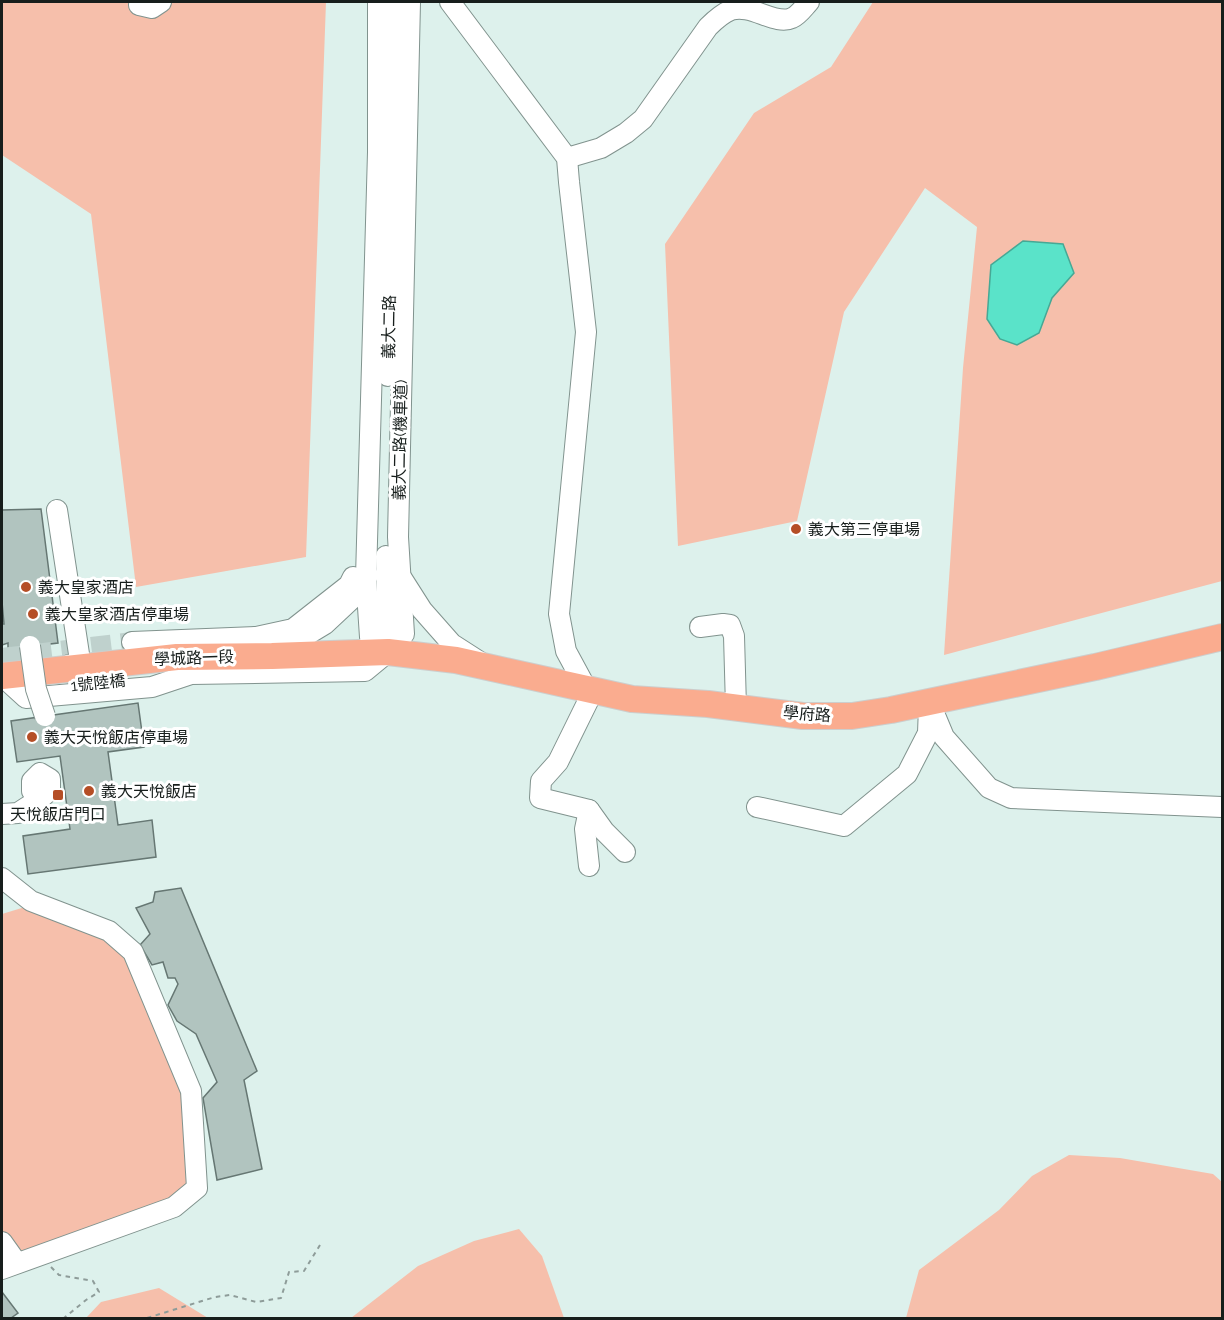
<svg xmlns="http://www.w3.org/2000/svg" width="1224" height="1320" viewBox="0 0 1224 1320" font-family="Raleway,'Noto Sans TC',sans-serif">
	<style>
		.green { fill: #f6bfab }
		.water { fill: #5ae3c9; stroke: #46a895; stroke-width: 1.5 }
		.building { fill: #b1c4bf; stroke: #667773; stroke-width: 1.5 }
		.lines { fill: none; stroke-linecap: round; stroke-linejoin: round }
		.minor-tunnel { stroke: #bfd1cd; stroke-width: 20; stroke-dasharray: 20 10; stroke-linecap: butt }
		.minor-casing { stroke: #81938e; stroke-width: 22 }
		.major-casing { stroke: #cccecd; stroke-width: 28 }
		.path { stroke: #8e9c99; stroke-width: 2; stroke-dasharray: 4.5 4.5; stroke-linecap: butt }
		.minor { stroke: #fff; stroke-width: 20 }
		.major { stroke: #faac8f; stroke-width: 26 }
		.minor-bridge-casing { stroke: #81938e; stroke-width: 22; stroke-linecap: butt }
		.minor-bridge { stroke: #fff; stroke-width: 20 }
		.poi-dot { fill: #b54e26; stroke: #fff; stroke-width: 2 }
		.labels { text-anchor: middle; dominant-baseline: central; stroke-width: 6; stroke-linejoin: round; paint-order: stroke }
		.street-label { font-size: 16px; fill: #171e1c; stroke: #fff }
		.poi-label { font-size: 16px; fill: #171e1c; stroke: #fff; text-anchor: start }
	</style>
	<rect width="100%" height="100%" fill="#ddf1ec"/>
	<g class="green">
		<path d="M2 2H326L306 557 136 587 91 214 2 155Z"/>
		<path d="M873 2H1222V581L944 655 963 368 977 227 925 188 844 312 797 521 678 546 665 244 754 113 831 67Z"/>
		<path d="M25 907 106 936 129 956 184 1096 186 1187 170 1200 2 1261V914Z"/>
		<path d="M1069 1155 1120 1158 1213 1174 1222 1182V1318H906L919 1270 999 1210 1032 1176Z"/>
		<path d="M519 1229 542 1256 564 1318H351L418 1266 474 1241Z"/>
		<path d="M159 1288 208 1318H86L101 1302Z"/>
	</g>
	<path class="water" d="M1023 241 1063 244 1074 273 1052 298 1039 333 1017 345 1000 339 987 319 991 265Z"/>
	<g class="building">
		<path d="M41 509 58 643 8 649V643L2 645V624H4L2 602V510Z"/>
		<path d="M138 703 144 747 108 752 118 825 152 820 156 857 28 874 23 836 70 829 60 756 17 762 11 721Z"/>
		<path d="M181 888 257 1071 244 1080 262 1169 217 1180 203 1098 217 1082 196 1034 177 1021 168 1005 178 984 175 978H168L163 962 152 965 140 945 150 934 136 908 153 902 155 892Z"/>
		<path d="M2 1292 18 1313 11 1318H2Z"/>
	</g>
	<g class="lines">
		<path class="minor-tunnel" d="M2 658 132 642"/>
		<defs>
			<g id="minor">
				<path d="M378 2V152L366 577 370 637 388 652"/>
				<path d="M450 2 567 158 569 182 586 332 559 614 566 651 586 688"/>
				<path d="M139 5 152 8 161 2"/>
				<path d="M567 158 601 148 626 133 643 119 708 27C714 21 723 13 731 10 751 3 775 26 792 18 799 15 804 7 809 2"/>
				<path d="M388 376 393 2"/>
				<path d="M57 510 81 667 69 665"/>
				<path d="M386 556 388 652"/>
				<path d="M401 577 422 610 452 644 480 662"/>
				<path d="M700 627 723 624 730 625 734 636 736 707"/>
				<path d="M256 637 293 629 349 585 353 577"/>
				<path d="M132 642 256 637 272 656 325 624 356 595 368 575"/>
				<path d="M2 676 26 698 152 687 191 674 365 671 388 652 404 634 398 537 410 2"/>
				<path d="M929 701 944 737 989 788 1011 798 1222 807"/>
				<path d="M757 807 844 826 907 774 928 733 929 707"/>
				<path d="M589 810 604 831 625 852"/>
				<path d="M2 814 18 813 41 798 50 790V779L40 773 32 781V791L41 798"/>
				<path d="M589 866 585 829 589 810 540 798 541 781 558 762 593 691"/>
				<path d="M2 878 31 901 109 931 133 952 191 1091 197 1188 174 1207 2 1269"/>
				<path d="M2 1242 17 1263"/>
			</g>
			<path id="major" d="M2 676 177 657 272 656 388 652 456 660 632 699 708 704 803 716H852L891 710 1095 667 1222 637"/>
		</defs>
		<use href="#minor" class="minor-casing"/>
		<use href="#major" class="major-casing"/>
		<g class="path">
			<path d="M51 1267 59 1275 93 1281 99 1292 86 1300 64 1318"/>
			<path d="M147 1318 215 1297 230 1295 256 1302 281 1298 289 1272 304 1271 320 1245"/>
		</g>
		<use href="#minor" class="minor"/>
		<use href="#major" class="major"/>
		<defs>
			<path id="minor-bridge" d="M30 646 36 689 45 716"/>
		</defs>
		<use href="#minor-bridge" class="minor-bridge-casing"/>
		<use href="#minor-bridge" class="minor-bridge"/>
	</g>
	<g class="poi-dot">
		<circle cx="796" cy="529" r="6"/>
		<circle cx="26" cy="587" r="6"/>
		<circle cx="33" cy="614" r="6"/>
		<circle cx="32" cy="737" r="6"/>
		<circle cx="89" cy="791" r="6"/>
		<rect x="52" y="789" width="12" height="12" rx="3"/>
	</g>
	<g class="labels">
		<g class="street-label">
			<text transform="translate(389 327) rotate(-89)">義大二路</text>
			<text transform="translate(400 440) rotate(-89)">義大二路(機車道)</text>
			<text transform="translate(194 658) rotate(-2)">學城路一段</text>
			<text transform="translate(98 683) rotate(-6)">1號陸橋</text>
			<text transform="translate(807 714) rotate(4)">學府路</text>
		</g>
		<g class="poi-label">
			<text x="808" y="529">義大第三停車場</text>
			<text x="38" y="587">義大皇家酒店</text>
			<text x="45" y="614">義大皇家酒店停車場</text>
			<text x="44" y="737">義大天悅飯店停車場</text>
			<text x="101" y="791">義大天悅飯店</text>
			<text x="58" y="814" text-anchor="middle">天悅飯店門口</text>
		</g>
	</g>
	<rect width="1224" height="1320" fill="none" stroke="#171e1c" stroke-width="6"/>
</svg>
